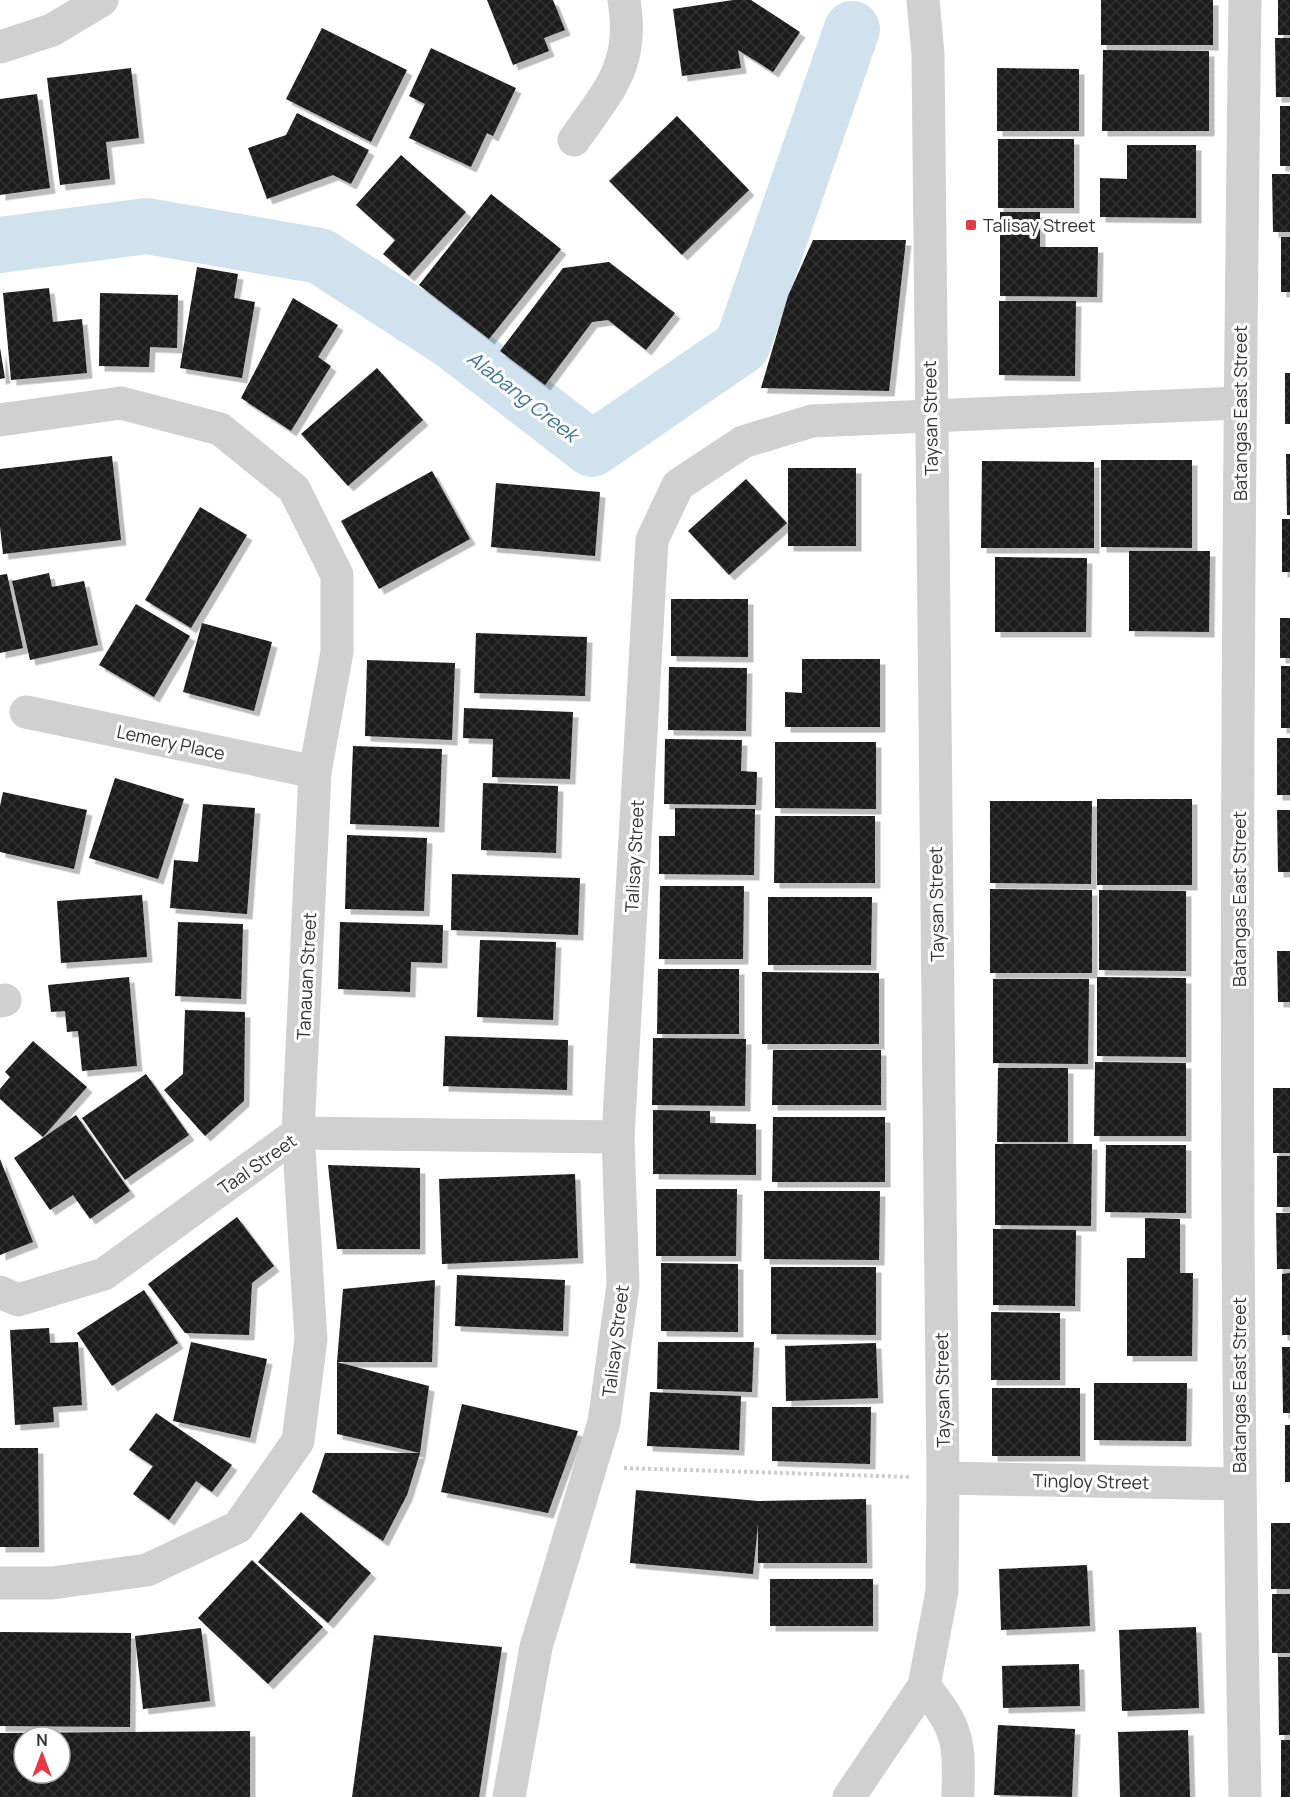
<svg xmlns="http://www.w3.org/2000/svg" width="1290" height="1797" viewBox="0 0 1290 1797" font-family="Manrope,sans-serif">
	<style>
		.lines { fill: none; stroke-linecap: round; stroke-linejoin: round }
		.river { stroke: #cfe2ee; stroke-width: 56 }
		.building { fill: url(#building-cross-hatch); fill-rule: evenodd; filter: url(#shadow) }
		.path { stroke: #cdcdcd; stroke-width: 4; stroke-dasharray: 3 3; stroke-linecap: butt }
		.minor { stroke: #d0d0d0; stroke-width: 33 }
		.poi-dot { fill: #e63946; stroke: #fff; stroke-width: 2 }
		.labels { text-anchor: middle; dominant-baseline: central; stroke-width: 6; stroke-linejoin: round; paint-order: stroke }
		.poi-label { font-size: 18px; fill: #333; stroke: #fff; text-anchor: start }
		.street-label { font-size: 18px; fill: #333; stroke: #fff }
		.water-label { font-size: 20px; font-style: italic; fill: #3f7597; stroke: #fff }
	</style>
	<defs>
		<pattern id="building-cross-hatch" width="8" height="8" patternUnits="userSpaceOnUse" patternTransform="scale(1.5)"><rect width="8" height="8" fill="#1a1a1a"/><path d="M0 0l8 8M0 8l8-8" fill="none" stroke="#333"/></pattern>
		<filter id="shadow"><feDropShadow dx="5.5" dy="5.5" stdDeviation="0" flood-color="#0004"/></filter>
	</defs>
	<rect width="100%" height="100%" fill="#fff"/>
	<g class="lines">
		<path class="river" d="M0 245 147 226 320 256 453 342 592 449 742 346 852 29"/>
	</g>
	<g class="building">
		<path d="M487 0H553L565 30 544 38 549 51 513 65Z"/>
		<path d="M733 0H751L800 32 773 72 738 50 741 68 682 76 673 9Z"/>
		<rect x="1101" y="0" width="112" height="45"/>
		<rect x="1278" y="0" width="12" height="35"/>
		<path d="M322 28 407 70 371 142 286 99Z"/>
		<path d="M1275 38H1290V97H1276Z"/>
		<path d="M431 48 516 88 493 136 487 133 471 167 409 138 425 104 409 96Z"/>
		<path d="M1103 50 1209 51V131H1102Z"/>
		<path d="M131 68 139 138 106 142 110 179 60 185 47 78Z"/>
		<path d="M997 68 1079 69V131H997Z"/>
		<path d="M37 94 50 188 0 195V99Z"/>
		<rect x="1280" y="106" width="10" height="60"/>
		<path d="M297 113 369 150 351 184 333 175 267 199 248 148 286 135Z"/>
		<path d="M677 116 749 190 682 255 609 181Z"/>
		<rect x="998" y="139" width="76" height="69"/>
		<path d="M1127 145H1196V218L1100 217V178L1127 179Z"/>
		<path d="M401 155 466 212 409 276 383 254 395 240 356 205Z"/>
		<path d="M1272 174H1290V232H1273Z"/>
		<path d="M491 194 561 249 489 339 419 285Z"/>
		<path d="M1000 212H1040V247H1098L1097 297 1000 296Z"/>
		<rect x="1281" y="237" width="9" height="55"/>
		<path d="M813 240H906L889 391 761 388 788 296Z"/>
		<path d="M609 262 675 313 646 350 608 320 592 322 545 385 500 351 563 268Z"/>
		<path d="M197 267 238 274 234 298 255 302 242 378 180 368Z"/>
		<path d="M49 288 53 322 82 319 87 373 11 380 3 293Z"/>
		<path d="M100 293 178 295 177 348 150 347 149 367 99 366Z"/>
		<path d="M293 298 338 325 318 357 331 366 291 431 241 398Z"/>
		<path d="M999 301H1076L1075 376 999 375Z"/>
		<path d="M0 348 5 378 0 379Z"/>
		<path d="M377 368 423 420 348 486 301 434Z"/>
		<rect x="1285" y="373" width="5" height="51"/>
		<path d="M1286 454H1290V515H1287Z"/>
		<path d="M112 456 121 540 3 554 0 527V469Z"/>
		<path d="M1101 460H1192V548L1101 547Z"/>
		<path d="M982 461 1094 462V548H981Z"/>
		<rect x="788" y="468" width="68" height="78"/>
		<path d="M432 471 470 539 379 589 341 521Z"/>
		<path d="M746 479 787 523 729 575 688 531Z"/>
		<path d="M496 483 600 492 595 556 491 547Z"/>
		<path d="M200 507 247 535 191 628 145 600Z"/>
		<rect x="1282" y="519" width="8" height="53"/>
		<path d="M1129 551H1210L1209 632 1129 631Z"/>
		<path d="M995 557 1087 558 1086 632H995Z"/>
		<path d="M49 573 52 587 84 581 98 645 30 660 12 581Z"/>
		<path d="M7 574 23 648 0 653V575Z"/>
		<path d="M671 599H748V657L671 656Z"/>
		<path d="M136 604 190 636 154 697 99 665Z"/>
		<rect x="1280" y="618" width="10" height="40"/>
		<path d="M202 623 272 642 254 711 183 692Z"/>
		<path d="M476 633 587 637 585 696 474 693Z"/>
		<path d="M802 659H880V727H785V692L802 693Z"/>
		<path d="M367 660 455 663 452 740 365 736Z"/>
		<rect x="1281" y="666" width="9" height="62"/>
		<path d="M669 667 747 668 746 731 668 730Z"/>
		<path d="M464 708 573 712 570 779 492 777 493 739 463 738Z"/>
		<rect x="1277" y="738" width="13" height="57"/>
		<path d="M665 739 742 740 741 771 757 772 756 805 664 804Z"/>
		<path d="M775 742H876V809L775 808Z"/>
		<path d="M353 746 442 749 439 827 350 824Z"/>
		<path d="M115 778 184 799 158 879 89 858Z"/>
		<path d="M483 783 558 786 556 853 481 850Z"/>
		<path d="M3 792 87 810 74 869 0 852V806Z"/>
		<rect x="1097" y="799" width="95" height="86"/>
		<path d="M990 801H1092L1091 884 990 883Z"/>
		<path d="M203 804 255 808 247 914 170 908 174 860 198 862Z"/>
		<path d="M675 808 755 809 754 875 659 874V836H675Z"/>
		<path d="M1277 810H1290V872H1278Z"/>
		<path d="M775 816H875V883H774Z"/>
		<path d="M347 835 427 838 424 911 345 909Z"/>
		<path d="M452 874 580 878 578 935 451 930Z"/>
		<path d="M660 886H744L743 959H659Z"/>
		<path d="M990 889 1092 890V973H990Z"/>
		<path d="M1099 890 1186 891V971L1099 970Z"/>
		<path d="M142 895 147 957 61 963 57 901Z"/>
		<path d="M768 897H872L871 965H768Z"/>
		<path d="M178 922 243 924 241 999 175 996Z"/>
		<path d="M340 922 443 925 442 963 411 962 410 992 338 989Z"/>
		<path d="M480 940 556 942 553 1020 477 1017Z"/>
		<path d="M1277 951H1290V1002H1278Z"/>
		<path d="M658 969H739V1034H657Z"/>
		<path d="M762 972 879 973V1044H762Z"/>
		<path d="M129 977 137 1066 82 1071 78 1031 67 1032 65 1011 51 1012 48 985Z"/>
		<path d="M1097 977 1186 978V1057L1097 1056Z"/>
		<path d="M993 979H1089L1088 1064 993 1063Z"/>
		<path d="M185 1010 245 1012 244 1101 205 1136 164 1090 183 1074Z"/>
		<path d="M445 1036 568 1040 567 1090 443 1086Z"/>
		<path d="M653 1038 746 1039 745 1106 652 1105Z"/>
		<path d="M33 1041 87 1087 43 1137 0 1099V1089L10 1077 5 1072Z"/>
		<path d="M773 1050H881V1105H772Z"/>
		<path d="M1095 1062 1186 1063V1136H1094Z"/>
		<path d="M998 1068H1068V1142H997Z"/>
		<path d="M146 1074 189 1135 125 1180 82 1118Z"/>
		<rect x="1273" y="1088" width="17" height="65"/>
		<path d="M653 1110 710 1111V1123L756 1124V1175L653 1174Z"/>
		<path d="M76 1115 130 1191 90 1219 73 1195 50 1210 14 1158Z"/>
		<path d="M773 1117H885V1182H772Z"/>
		<path d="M995 1144H1092L1091 1226 995 1225Z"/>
		<path d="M1106 1145H1186V1213L1105 1212Z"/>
		<rect x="1277" y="1156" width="13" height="51"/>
		<path d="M0 1159 33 1242 0 1255Z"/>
		<path d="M328 1165 420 1168V1249H337Z"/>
		<path d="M575 1174 578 1258 442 1264 439 1179Z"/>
		<path d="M656 1189H737L736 1256H656Z"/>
		<path d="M764 1191H880L879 1260 764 1259Z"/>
		<path d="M1276 1213H1290V1269H1277Z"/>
		<path d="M237 1217 274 1266 252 1283 249 1335 185 1333 148 1284Z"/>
		<path d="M1145 1218 1180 1219V1273H1193L1192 1356H1127V1258H1145Z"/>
		<path d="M993 1229 1076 1230 1075 1306 993 1305Z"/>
		<path d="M661 1263 738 1264V1332L661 1331Z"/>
		<path d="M771 1267H876V1335L771 1334Z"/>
		<path d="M1290 1273V1335H1282V1274Z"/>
		<path d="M457 1275 565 1280 563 1331 455 1326Z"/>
		<path d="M435 1280 432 1362H337L343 1289Z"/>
		<path d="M144 1290 178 1343 112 1386 77 1333Z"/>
		<path d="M991 1312 1060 1313V1380H991Z"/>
		<path d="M49 1328 50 1343 78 1342 82 1405 53 1407 54 1422 15 1425 10 1330Z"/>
		<path d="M191 1342 267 1359 250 1438 173 1421Z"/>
		<path d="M658 1342H754L752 1392 657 1389Z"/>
		<path d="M876 1343 878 1398 786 1401 785 1346Z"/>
		<path d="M1282 1347H1290V1413H1283Z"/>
		<path d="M337 1362 429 1386 420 1453 337 1434Z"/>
		<path d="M1094 1383H1187L1186 1441 1094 1440Z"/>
		<rect x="992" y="1388" width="88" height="68"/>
		<path d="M650 1392 741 1396 739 1450 647 1446Z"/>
		<path d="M462 1404 578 1431 548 1513 441 1492Z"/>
		<path d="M772 1407H871L870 1464 772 1461Z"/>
		<path d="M156 1413 232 1465 212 1492 196 1481 169 1520 133 1494 153 1466 129 1450Z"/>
		<rect x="1285" y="1425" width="5" height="57"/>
		<path d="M0 1448H38L39 1547H0Z"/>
		<path d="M325 1453H420L407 1495 383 1541 312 1492Z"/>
		<path d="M636 1490 758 1501 866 1499 867 1563H758V1524L753 1574 630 1563Z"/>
		<path d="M301 1512 371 1573 328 1623 258 1562Z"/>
		<rect x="1271" y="1523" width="19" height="66"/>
		<path d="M252 1560 323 1627 268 1684 198 1618Z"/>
		<path d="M1087 1565 1090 1626 1001 1630 999 1569Z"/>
		<rect x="770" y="1579" width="103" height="47"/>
		<rect x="1272" y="1594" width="18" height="59"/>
		<path d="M1196 1627 1199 1708 1122 1711 1119 1630Z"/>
		<path d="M201 1628 210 1701 143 1709 135 1636Z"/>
		<path d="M0 1632 131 1633 130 1727 0 1726Z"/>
		<path d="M374 1635 502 1647 479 1797H352Z"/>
		<path d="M1278 1657H1290V1735H1279Z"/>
		<path d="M1079 1664 1080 1706 1003 1708 1002 1666Z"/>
		<path d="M998 1725 1075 1729 1072 1797 994 1795Z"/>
		<path d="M1188 1730 1190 1797H1120L1118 1732Z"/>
		<path d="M250 1731V1797H0V1733ZM24 1737H60V1773H24Z"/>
		<rect x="1281" y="1740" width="9" height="57"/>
	</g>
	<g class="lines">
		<path class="path" d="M624 1468 911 1477"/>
		<g class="minor">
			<path d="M1245 0C1237 599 1233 1198 1245 1797"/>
			<path d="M0 47 52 30 102 0"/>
			<path d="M574 140C609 90 635 65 624 0"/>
			<path d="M0 420 121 403 220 429 294 489 337 575V652L315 772 298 1133 311 1339 298 1441 238 1527 147 1570 52 1583H0"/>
			<path d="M26 712 315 772"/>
			<path d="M0 1001 5 1000"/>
			<path d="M0 1292 18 1300 104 1274 298 1133 618 1137"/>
			<path d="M943 1478 1239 1484"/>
			<path d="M924 1686C960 1730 959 1742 958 1797"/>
			<path d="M509 1797 536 1647 604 1422 623 1285 618 1137 652 540 678 485 743 442 812 421 1239 403"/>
			<path d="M849 1797 924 1686 942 1591 943 1478 928 54 923 0"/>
		</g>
	</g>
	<rect class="poi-dot" x="965" y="219" width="12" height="12" rx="3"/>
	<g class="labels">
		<g class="poi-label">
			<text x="983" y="225">Talisay Street</text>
		</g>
		<g class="street-label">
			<text transform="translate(1240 413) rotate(-90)">Batangas East Street</text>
			<text transform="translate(930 418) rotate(-91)">Taysan Street</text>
			<text transform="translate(171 742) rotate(12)">Lemery Place</text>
			<text transform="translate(634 856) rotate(-87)">Talisay Street</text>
			<text transform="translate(1239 899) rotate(-90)">Batangas East Street</text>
			<text transform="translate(936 904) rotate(-91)">Taysan Street</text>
			<text transform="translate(306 976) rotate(-87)">Tanauan Street</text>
			<text transform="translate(257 1164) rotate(-35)">Taal Street</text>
			<text transform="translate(615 1341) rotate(-83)">Talisay Street</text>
			<text transform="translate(1239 1385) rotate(-90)">Batangas East Street</text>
			<text transform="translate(942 1390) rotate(-91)">Taysan Street</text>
			<text transform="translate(1091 1481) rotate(1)">Tingloy Street</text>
		</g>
		<g class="water-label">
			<text transform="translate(523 396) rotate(38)">Alabang Creek</text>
		</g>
	</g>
	<g transform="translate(42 1755)"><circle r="28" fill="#ffffff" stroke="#adadad" stroke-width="1.5"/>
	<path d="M0-4.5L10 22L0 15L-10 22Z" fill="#e63946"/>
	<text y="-9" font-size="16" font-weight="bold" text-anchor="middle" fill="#333333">N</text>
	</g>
</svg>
